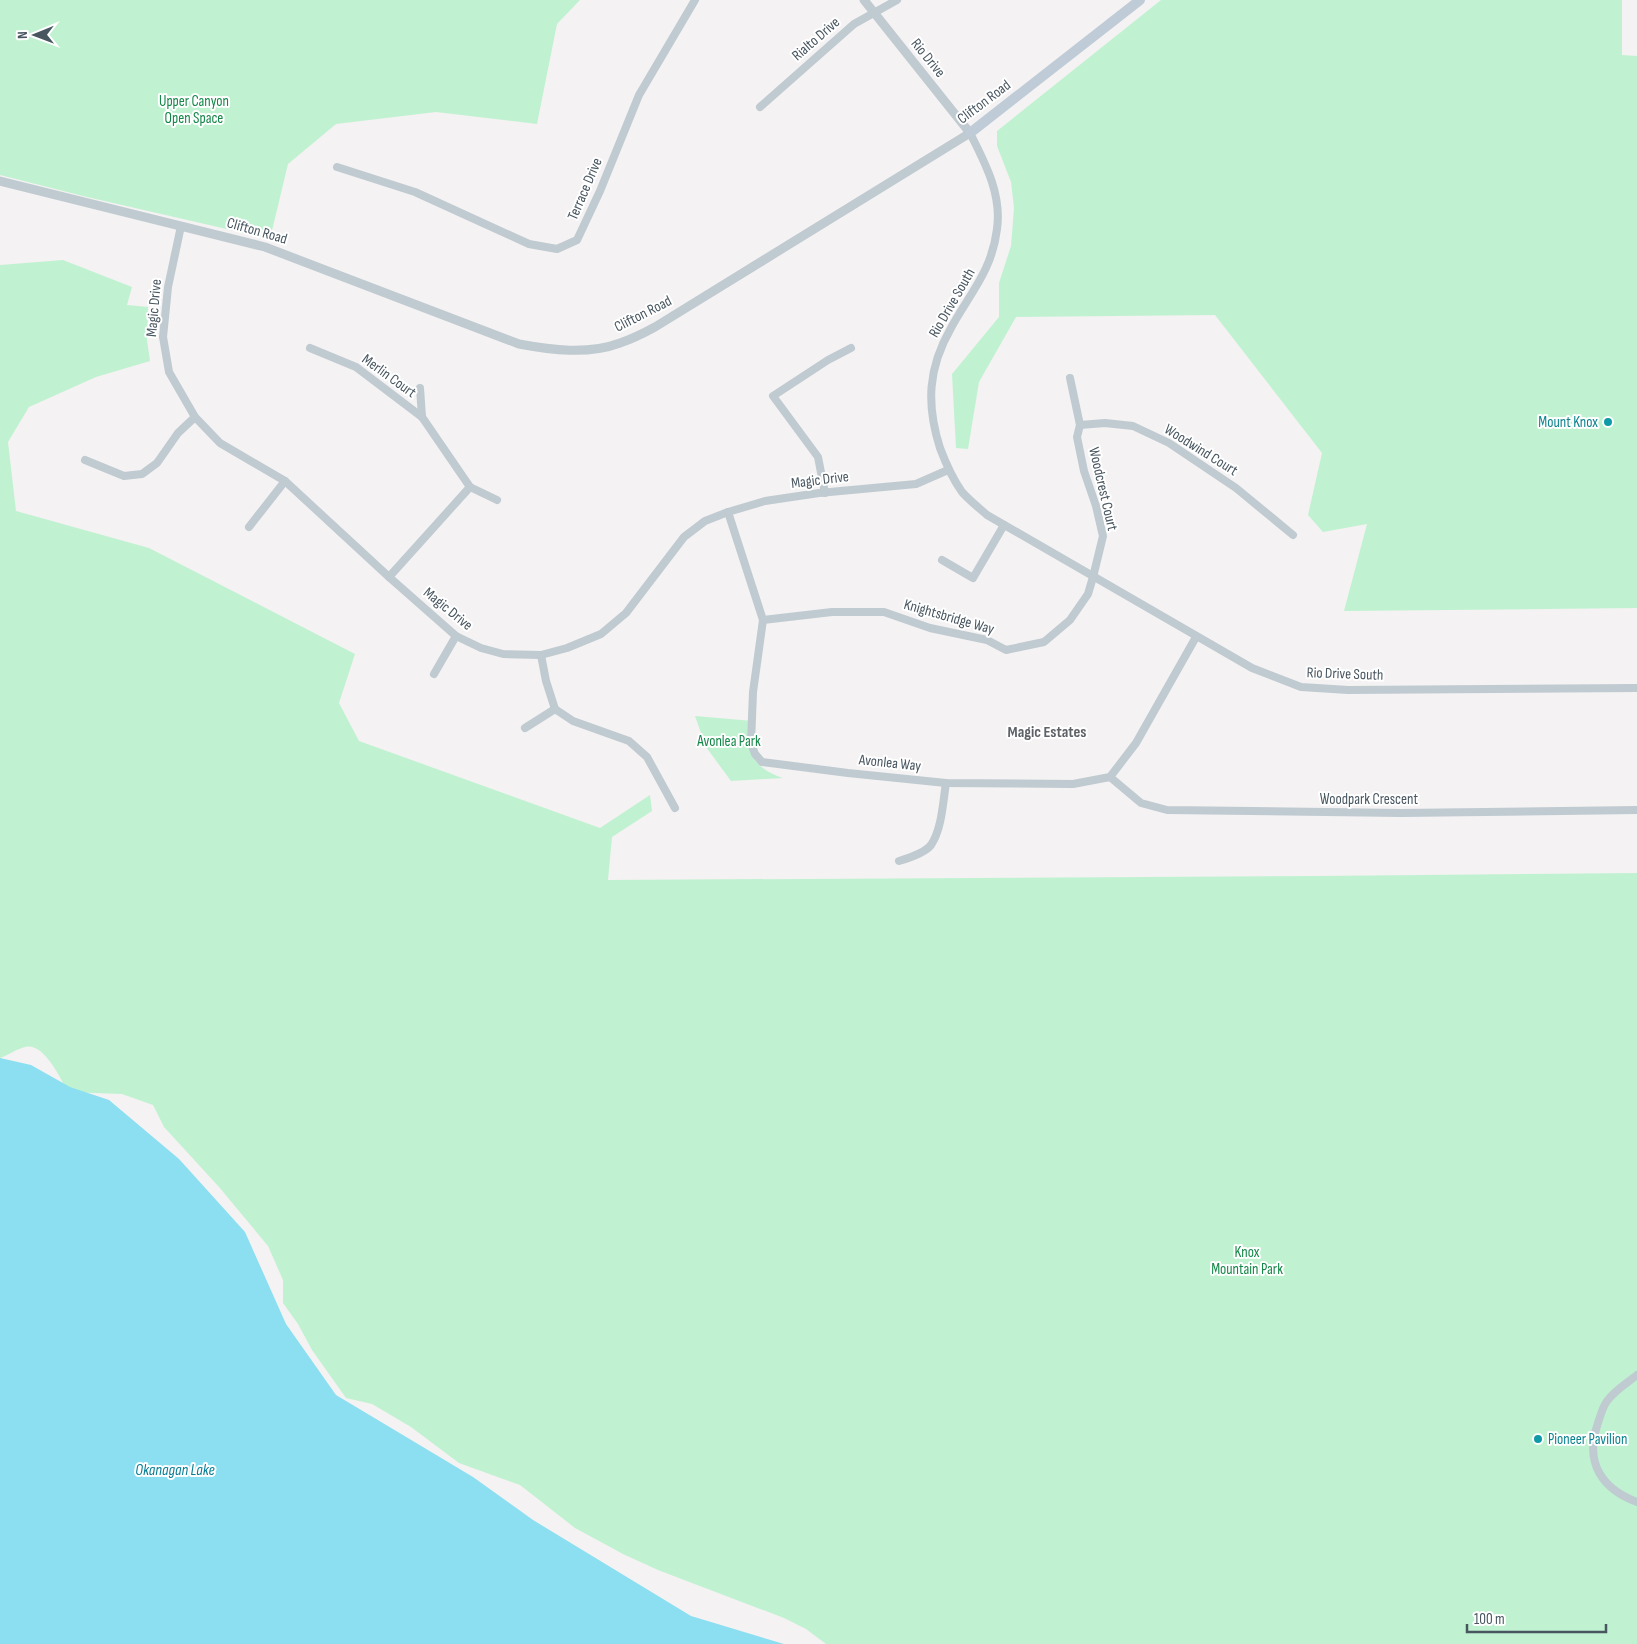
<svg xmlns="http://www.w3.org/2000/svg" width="1637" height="1644" viewBox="0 0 1637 1644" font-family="'Sofia Sans Condensed',sans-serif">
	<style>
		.green { fill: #c0f2d1 }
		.water { fill: #8bdff0 }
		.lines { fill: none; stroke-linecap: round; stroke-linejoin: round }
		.minor { stroke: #bfcad1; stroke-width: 8 }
		.tertiary { stroke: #bfcad1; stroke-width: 9 }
		.secondary { stroke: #bfcbd6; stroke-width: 10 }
		.culture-dot { fill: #0f9aa8; stroke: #fff; stroke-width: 2 }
		.labels { text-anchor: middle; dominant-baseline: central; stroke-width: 4; stroke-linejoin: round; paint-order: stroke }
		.street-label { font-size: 15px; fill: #485660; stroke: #fff }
		.park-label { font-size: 15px; fill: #148748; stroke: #fff }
		.culture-label { font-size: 15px; fill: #0d838f; stroke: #fff; text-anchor: end }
		.neighbourhood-label { font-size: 16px; font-weight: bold; fill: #5e6267; stroke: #fff }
		.water-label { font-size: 16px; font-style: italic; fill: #087d94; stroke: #fff }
	</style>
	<rect width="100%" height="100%" fill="#f4f2f2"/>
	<g class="green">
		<path d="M0 0H580L557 24 537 124 436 112 336 124 288 164 270 239 87 197 0 175Z"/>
		<path d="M1161 0H1622V55L1637 56V608L1344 611 1367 524 1323 532 1308 515 1322 453 1215 315 1016 317 979 382 968 449 956 448 952 374 999 317V283L1011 246 1014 208 1011 182 997 146V131Z"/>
		<path d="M63 260 132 287 127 305 148 307 147 340 150 361 96 377 29 407 8 442 16 511 149 548 355 654 339 703 359 741 600 828 650 795 652 811 612 837 608 880 1317 876 1637 873V1644H826L806 1629 784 1618 658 1570 623 1554 575 1528 520 1485 459 1463 411 1427 372 1404 346 1398 312 1350 298 1324 283 1303V1280L268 1246 219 1187 164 1127 153 1105 122 1094 68 1092C60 1078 44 1042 25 1047 16 1049 9 1055 0 1058V265Z"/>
		<path d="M695 716 753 721 751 754C758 767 770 774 783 778L731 781 706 747Z"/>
	</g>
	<path class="water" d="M0 1058 31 1065 70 1087 109 1100 179 1159 245 1232 286 1324 336 1395 473 1477 533 1520 691 1616 784 1644H0Z"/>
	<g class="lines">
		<g class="minor">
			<path d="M760 107 854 24 897 0"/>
			<path d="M970 133C985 163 1002 194 997 229 992 271 970 293 951 328 928 368 926 404 940 448 946 464 952 478 962 492 969 500 979 508 987 515L1252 668 1301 687 1348 690 1637 688"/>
			<path d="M337 167 415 192 529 244 557 249 577 240 600 191 639 95 695 0"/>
			<path d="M181 226 168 287 163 337 169 372 195 417 220 443 285 481 389 577 456 636 481 648 503 654 541 655 567 648 601 634 626 613 684 537 705 521 728 512 765 501 819 493 916 484 948 470"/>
			<path d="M310 348 356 367 422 417 470 487 389 577"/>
			<path d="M420 388 422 417"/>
			<path d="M1080 425 1105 423 1133 426 1169 443 1236 488 1293 535"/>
			<path d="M85 460 124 476 142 474 157 463 178 433 195 417"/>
			<path d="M470 487 497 500"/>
			<path d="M825 493 818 457 773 396 828 360 851 348"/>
			<path d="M728 512 763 620 753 692 751 743 755 754 762 762 848 773 946 783 1073 784 1110 777 1136 743 1196 637"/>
			<path d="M249 527 285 481"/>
			<path d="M942 560 973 578 1004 525"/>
			<path d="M763 620 832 612H884L930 628 987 640 1006 650 1044 642 1070 620 1088 594 1093 577 1103 536 1096 506 1084 471 1077 437 1080 425 1070 378"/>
			<path d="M541 655 546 681 555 709 573 721 629 741 647 757 675 808"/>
			<path d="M434 674 456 636"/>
			<path d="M525 728 555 709"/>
			<path d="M1110 777 1141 803 1167 810 1401 813 1637 810"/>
			<path d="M899 861C909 858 925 853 931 845 942 829 943 801 946 783"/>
			<path d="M1637 1375C1627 1383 1615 1390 1607 1401 1602 1408 1600 1417 1597 1426 1585 1463 1602 1489 1637 1502"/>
		</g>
		<path class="tertiary" d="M0 181 265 247 519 344C551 350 588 355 620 343 632 339 644 333 655 327L970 133 864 0"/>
		<path class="secondary" d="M970 133 1140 0"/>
	</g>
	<g class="culture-dot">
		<circle cx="1608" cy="422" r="5"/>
		<circle cx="1538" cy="1439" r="5"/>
	</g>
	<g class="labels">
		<g class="street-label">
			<text transform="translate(816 39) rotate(-41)">Rialto Drive</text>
			<text transform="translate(928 58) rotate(51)">Rio Drive</text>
			<text transform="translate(984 102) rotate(-37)">Clifton Road</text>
			<text transform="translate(585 189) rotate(-67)">Terrace Drive</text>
			<text transform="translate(257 231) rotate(16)">Clifton Road</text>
			<text transform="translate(952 303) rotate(-60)">Rio Drive South</text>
			<text transform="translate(154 308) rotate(-85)">Magic Drive</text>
			<text transform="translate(643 314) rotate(-27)">Clifton Road</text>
			<text transform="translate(389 376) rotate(36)">Merlin Court</text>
			<text transform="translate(1201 450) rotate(32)">Woodwind Court</text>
			<text transform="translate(820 480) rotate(-7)">Magic Drive</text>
			<text transform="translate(1103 489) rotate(77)">Woodcrest Court</text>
			<text transform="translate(448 609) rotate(39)">Magic Drive</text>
			<text transform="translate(949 617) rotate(16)">Knightsbridge Way</text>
			<text transform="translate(1345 674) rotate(2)">Rio Drive South</text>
			<text transform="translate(890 763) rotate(6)">Avonlea Way</text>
			<text x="1369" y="799">Woodpark Crescent</text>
		</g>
		<g class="park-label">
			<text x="194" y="101">Upper Canyon<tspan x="194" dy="17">Open Space</tspan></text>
			<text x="729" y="741">Avonlea Park</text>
			<text x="1247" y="1252">Knox<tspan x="1247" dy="17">Mountain Park</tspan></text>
		</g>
		<g class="culture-label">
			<text x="1598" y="422">Mount Knox</text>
			<text x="1548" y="1439" text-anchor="start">Pioneer Pavilion</text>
		</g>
		<g class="neighbourhood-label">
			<text x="1047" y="732">Magic Estates</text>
		</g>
		<g class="water-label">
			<text x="175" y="1470">Okanagan Lake</text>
		</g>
	</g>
	<g transform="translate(35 35) rotate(269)" stroke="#ffffff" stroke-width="4" paint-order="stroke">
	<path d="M0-4L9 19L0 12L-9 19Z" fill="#485660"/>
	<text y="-8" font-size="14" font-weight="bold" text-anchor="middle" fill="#485660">N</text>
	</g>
	<path d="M1467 1624v8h139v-8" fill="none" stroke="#485660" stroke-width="2.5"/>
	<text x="1474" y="1624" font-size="15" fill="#485660" stroke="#ffffff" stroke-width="4" paint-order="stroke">100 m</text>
</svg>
